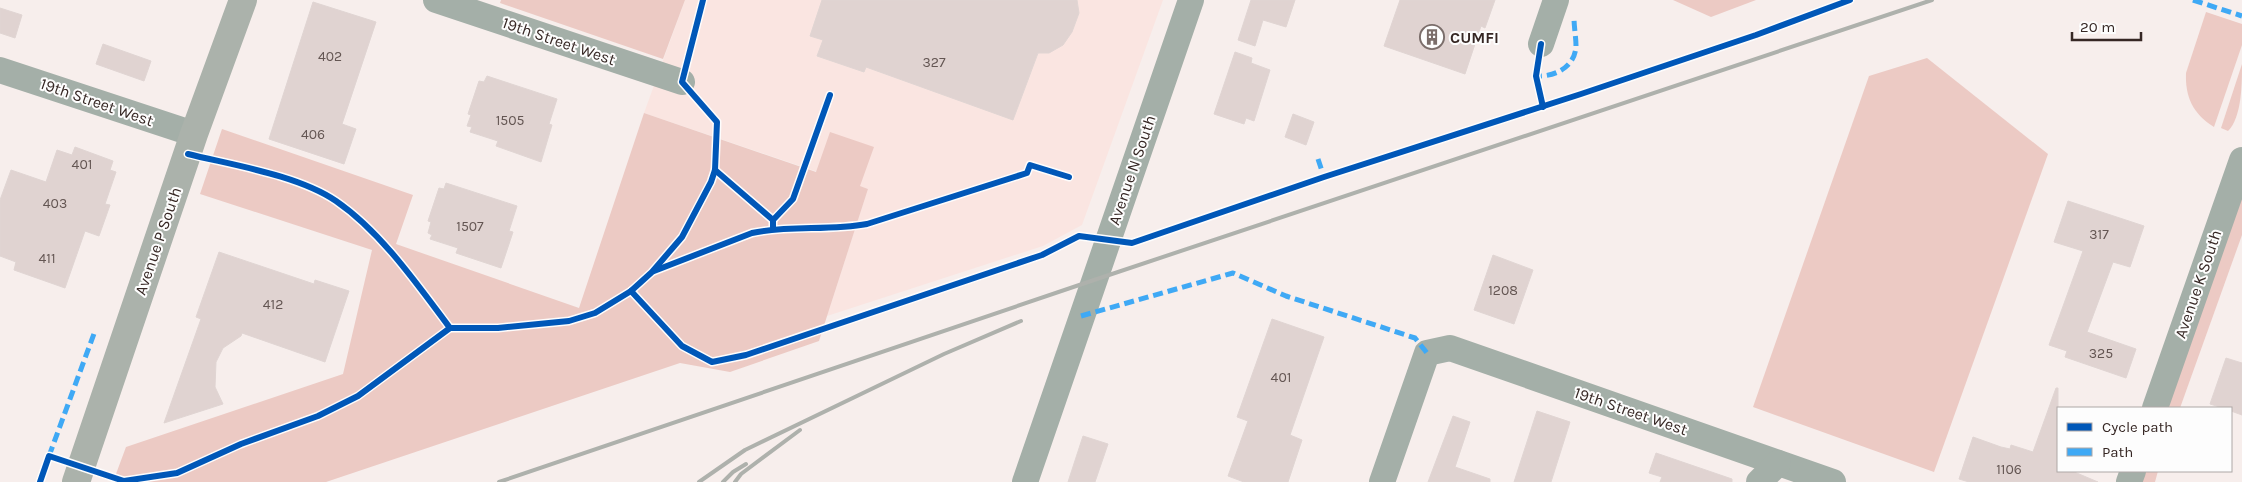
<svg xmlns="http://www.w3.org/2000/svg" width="2242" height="482" viewBox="0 0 2242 482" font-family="Karla,sans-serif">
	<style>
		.built { fill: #fae5e1 }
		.green { fill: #eccac4 }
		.building { fill: #e0d3d1; stroke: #e0d5d3 }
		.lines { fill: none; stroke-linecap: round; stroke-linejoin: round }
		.minor { stroke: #a4afa8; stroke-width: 26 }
		.major { stroke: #abb2ab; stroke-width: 28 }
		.rail { stroke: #aeb1ac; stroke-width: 4 }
		.quiet { stroke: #3fa9f5; stroke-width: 5; stroke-dasharray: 10 5; stroke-linecap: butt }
		.cycleway-casing { stroke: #fdfdfd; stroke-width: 9 }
		.cycleway { stroke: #0057b8; stroke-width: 6 }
		.labels { text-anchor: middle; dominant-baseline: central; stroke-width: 4; stroke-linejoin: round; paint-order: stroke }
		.number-label { font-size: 14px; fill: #645653 }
		.poi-label { font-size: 16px; font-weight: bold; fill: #362724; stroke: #fdfdfd; text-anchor: start }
		.street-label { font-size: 16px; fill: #362724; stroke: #fdfdfd }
	</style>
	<rect width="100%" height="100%" fill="#f7eeec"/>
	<path class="built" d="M685 0H1163L1082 225 1043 246 827 316 868 189 644 113Z"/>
	<g class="green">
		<path d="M501 0H685L663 59 500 3Z"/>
		<path d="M1673 0H1756L1711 17Z"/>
		<path d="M2206 12 2242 24V45L2214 127C2193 114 2185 97 2186 73Z"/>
		<path d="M1927 58 2048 154 1934 472 1753 407 1869 76Z"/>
		<path d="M2242 64C2242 83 2242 117 2228 131L2221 128Z"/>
		<path d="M644 113 816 172 830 132 874 147 860 186 868 189 819 341 730 372 680 363 326 482H113L126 447 343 374 372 250 200 194 222 129 413 195 396 244 579 308Z"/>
		<path d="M2242 195V235L2180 408H2167Z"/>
		<path d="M2145 471H2158L2155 482H2142Z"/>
	</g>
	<g class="building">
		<path d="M822 0H1077L1079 13 1072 32 1063 45 1049 53H1038L1013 120 866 67 864 72 817 56 823 40 810 36Z"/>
		<path d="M1251 0H1295L1286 27 1263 20 1255 46 1238 40Z"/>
		<path d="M1400 0H1495L1485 28 1481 26 1465 74 1384 46Z"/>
		<path d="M313 2 376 22 342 124 356 129 344 164 269 139Z"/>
		<path d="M0 8 22 15 15 38 0 33Z"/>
		<path d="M103 44 151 61 144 81 96 64Z"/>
		<path d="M1235 52 1252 58 1251 63 1270 70 1254 121 1246 118 1244 124 1214 114Z"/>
		<path d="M487 76 557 99 549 124 552 125 541 162 496 146 498 141 470 132 472 127 467 126 471 115 468 114 479 81 484 82Z"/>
		<path d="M1293 114 1314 122 1306 145 1285 137Z"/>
		<path d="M75 147 113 161 110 170 116 172 105 204 110 205 99 236 85 231 65 288 14 270 16 262 0 256V200L11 170 46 182 57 150 72 155Z"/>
		<path d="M446 183 517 206 509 231 513 232 501 268 456 253 458 248 430 239 432 235 428 233 431 222 428 221 439 188 444 189Z"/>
		<path d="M2068 201 2144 226 2130 267 2113 262 2087 332 2136 349 2126 378 2065 357 2067 351 2049 345 2083 251 2054 242Z"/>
		<path d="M219 252 314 284 315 280 349 291 325 362 242 333 241 336 223 348 216 362 215 387 223 404 164 423 201 319 196 317Z"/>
		<path d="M1493 255 1533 270 1514 324 1474 310Z"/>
		<path d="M1272 319 1324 337 1290 435 1302 440 1288 482H1244L1228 476 1248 421 1237 417Z"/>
		<path d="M2226 358 2242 363V415L2231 411V408H2223L2210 404Z"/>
		<path d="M2056 388H2058V471H2072L2098 482H1969L1959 479 1973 437 2001 447 2010 449 2011 445 2033 452Z"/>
		<path d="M1537 411 1570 422 1551 482H1514Z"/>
		<path d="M1453 416 1470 422 1455 467 1490 479V482H1428Z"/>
		<path d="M1083 436 1108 444 1095 482H1068Z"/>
		<path d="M1656 453 1732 479V482H1660L1662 477 1649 473Z"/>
	</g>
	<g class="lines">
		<g class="minor">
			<path d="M436 0 682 82"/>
			<path d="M1541 44 1556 0"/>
			<path d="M0 70 194 134"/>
			<path d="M2155 408 2242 160"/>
			<path d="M1025 482 1191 0"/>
			<path d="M1382 482 1427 353 1450 348 1833 482"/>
			<path d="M1759 482 1778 463"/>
			<path d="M2129 482 2133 471"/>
		</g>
		<path class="major" d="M76 482 194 134 243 0"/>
		<g class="rail">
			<path d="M499 482 1094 280 1932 0"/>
			<path d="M699 482 745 450 944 354 1021 321"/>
			<path d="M723 482 733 472 746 464"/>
			<path d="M735 482 741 474 800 430"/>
		</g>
		<g class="quiet">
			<path d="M2193 0 2242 16"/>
			<path d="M1537 80 1536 76C1555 77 1575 67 1576 46 1576 37 1574 27 1574 18"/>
			<path d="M1318 159 1324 177"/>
			<path d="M1081 316 1233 273 1286 296 1415 338 1427 353"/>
			<path d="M49 456 95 331"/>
		</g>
		<defs>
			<g id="cycleway">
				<path d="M1541 44 1536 76 1543 107"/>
				<path d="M188 154C232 165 298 175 336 201 381 232 417 284 450 328"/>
				<path d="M715 170 773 220V227"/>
				<path d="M773 220 793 199 830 95"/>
				<path d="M654 271 752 233C789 225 829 231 867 224L1027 173 1030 165 1069 177"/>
				<path d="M631 291 682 346 712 362 746 355 1042 255 1079 236 1132 243 1324 177 1581 94 1756 35 1850 0"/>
				<path d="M40 482 49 456 124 481 177 473 241 444 318 416 358 396 450 328H498L569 321 595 313 631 291 652 272 682 237 711 182 715 170 717 122 682 82 703 0"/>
			</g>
		</defs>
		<use href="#cycleway" class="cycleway-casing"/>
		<use href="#cycleway" class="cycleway"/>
	</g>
	<defs>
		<symbol id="building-ring" viewBox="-11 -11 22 22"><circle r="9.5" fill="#fdfdfd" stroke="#7a6d6a" stroke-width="1.5"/><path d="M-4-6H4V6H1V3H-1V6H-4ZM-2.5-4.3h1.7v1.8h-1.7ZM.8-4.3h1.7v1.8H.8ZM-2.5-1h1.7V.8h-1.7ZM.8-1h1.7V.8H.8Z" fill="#7a6d6a"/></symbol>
	</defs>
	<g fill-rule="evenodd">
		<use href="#building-ring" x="1418" y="23" width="28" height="28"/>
	</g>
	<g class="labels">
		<g class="number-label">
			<text x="330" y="56">402</text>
			<text x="934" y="62">327</text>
			<text x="510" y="120">1505</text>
			<text x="313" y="134">406</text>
			<text x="82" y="164">401</text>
			<text x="55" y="203">403</text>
			<text x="470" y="226">1507</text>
			<text x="2099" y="234">317</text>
			<text x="47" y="258">411</text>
			<text x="1503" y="290">1208</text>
			<text x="273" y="304">412</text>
			<text x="2101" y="353">325</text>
			<text x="1281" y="377">401</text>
			<text x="2009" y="469">1106</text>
		</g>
		<g class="poi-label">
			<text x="1450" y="37">CUMFI</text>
		</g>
		<g class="street-label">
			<text transform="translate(559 41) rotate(19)">19th Street West</text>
			<text transform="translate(97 102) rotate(19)">19th Street West</text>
			<text transform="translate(1132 170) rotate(-71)">Avenue N South</text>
			<text transform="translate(158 241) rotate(-71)">Avenue P South</text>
			<text transform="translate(2198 284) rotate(-71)">Avenue K South</text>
			<text transform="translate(1631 411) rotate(19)">19th Street West</text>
		</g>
	</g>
	<rect x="2057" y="407" width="175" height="65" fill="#fdfdfd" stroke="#ada7a6"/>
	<rect x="2067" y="423" width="25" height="8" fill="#0057b8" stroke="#ada7a6"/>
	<text x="2102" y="432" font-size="15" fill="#362724">Cycle path</text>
	<rect x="2067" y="448" width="25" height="8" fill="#3fa9f5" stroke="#ada7a6"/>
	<text x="2102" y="457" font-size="15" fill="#362724">Path</text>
	<path d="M2072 32v8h69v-8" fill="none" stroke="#362724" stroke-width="2.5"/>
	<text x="2080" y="32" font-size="15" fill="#362724" stroke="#fdfdfd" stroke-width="4" paint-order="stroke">20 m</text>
</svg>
